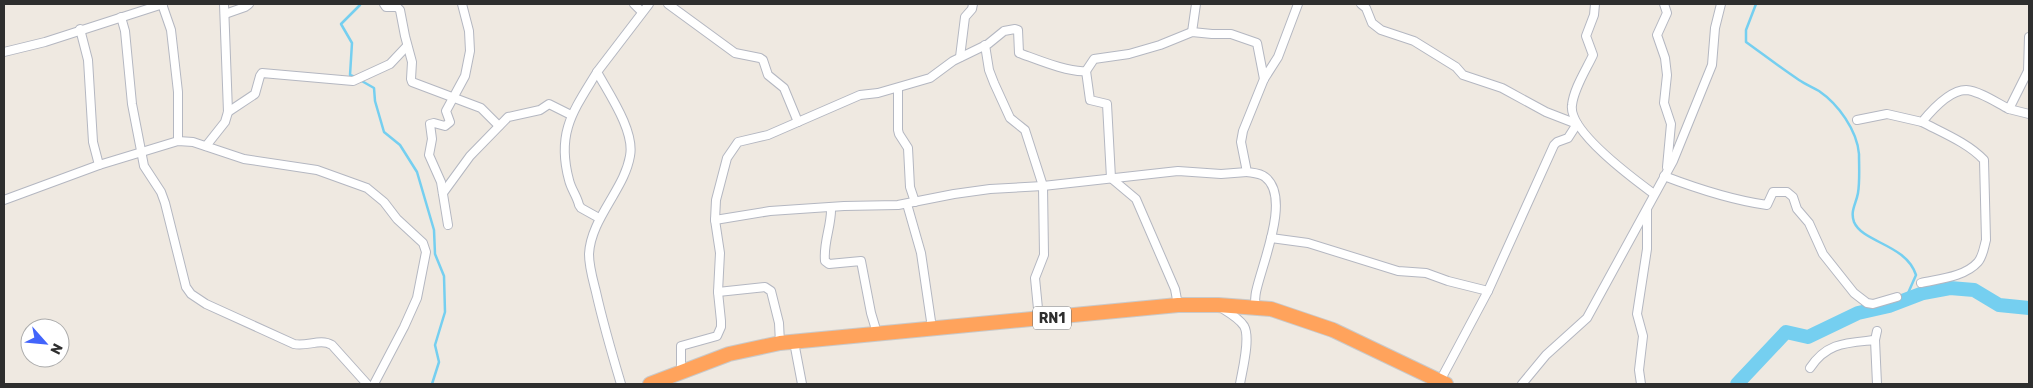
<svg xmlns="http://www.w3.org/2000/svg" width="2033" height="388" viewBox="0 0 2033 388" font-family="Rubik,sans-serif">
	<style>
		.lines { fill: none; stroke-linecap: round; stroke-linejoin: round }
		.stream { stroke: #75cff0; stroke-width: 2.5 }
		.river { stroke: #75cff0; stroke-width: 14 }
		.street-casing { stroke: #b4b7c1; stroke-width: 10 }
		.highway-casing { stroke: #c9c9c9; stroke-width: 16 }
		.street { stroke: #fff; stroke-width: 8 }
		.highway { stroke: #ffa35c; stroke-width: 14 }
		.labels { text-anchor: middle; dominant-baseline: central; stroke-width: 4; stroke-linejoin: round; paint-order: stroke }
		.shield { fill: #fff; stroke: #6d6d6d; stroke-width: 1 }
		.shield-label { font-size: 14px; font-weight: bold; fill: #2e2e2e }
	</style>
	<rect width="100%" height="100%" fill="#efe9e1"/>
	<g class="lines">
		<g class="stream">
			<path d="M1756 4 1746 30V42C1764 55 1781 68 1799 80 1805 84 1812 87 1819 91 1838 104 1857 130 1859 154 1859 166 1860 181 1858 193 1856 204 1850 211 1854 222 1863 243 1906 244 1916 275L1905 300"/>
			<path d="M355 77 350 75 352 43 341 24 360 5"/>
			<path d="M360 80 374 88 375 101 384 132 400 145 417 172 434 230 435 254 444 276 445 312 435 345 439 362 432 384"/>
		</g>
		<path class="river" d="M1737 384 1786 332 1808 337 1858 313 1889 306 1923 293 1950 288 1974 290 1999 305 2029 308"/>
		<defs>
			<g id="street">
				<path d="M162 4 171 30 178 92V141"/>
				<path d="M384 4 386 7H397L400 10 405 36 412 62 411 79 412 82 481 108 499 126"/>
				<path d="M634 4 642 12"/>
				<path d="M668 4 735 53 760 58 763 60 768 75 784 88 798 122"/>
				<path d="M1361 4 1366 8 1372 23 1381 30 1414 41 1456 67 1463 75 1502 88 1546 112 1577 124"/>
				<path d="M1595 4 1594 15 1586 36 1593 55C1586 70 1574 88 1572 105 1568 131 1635 180 1654 194"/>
				<path d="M1664 4 1667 13 1657 35 1665 58 1667 75 1664 103 1671 124 1667 167"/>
				<path d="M225 14 245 7 249 4"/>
				<path d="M121 17 125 31 132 104 144 166 161 192 165 203 186 287 191 294 206 304 294 344C307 347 320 338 332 345L367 384"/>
				<path d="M80 29 88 60 93 142 99 165"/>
				<path d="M1192 32 1196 4"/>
				<path d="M985 45 989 70 994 83 1010 118 1025 130 1043 186 1044 255 1035 278 1039 319"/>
				<path d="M4 52 45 42 163 4"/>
				<path d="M960 57 965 17 972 9 973 4"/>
				<path d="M1086 71 1090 100 1107 104 1111 178 1136 199 1175 289 1178 305"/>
				<path d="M597 72C574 110 556 132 569 180 571 189 577 196 579 205L581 208 599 218"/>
				<path d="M898 88V130L899 134 908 148 910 187 915 202"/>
				<path d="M2009 109 2029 114"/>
				<path d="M228 112 255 94 260 76 262 73 353 81 390 64 407 46"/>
				<path d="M1857 120 1887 114 1922 122C1931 111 1950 90 1966 90 1980 91 1997 103 2009 109L2028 71 2029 37"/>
				<path d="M206 146 225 122 228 112 224 4"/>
				<path d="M1664 176C1698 189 1731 200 1767 205L1773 192H1787L1793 197 1797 209 1809 223 1823 254 1854 293 1867 303 1873 304 1897 297"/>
				<path d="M443 193 470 156 508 117 540 110 549 104 571 115"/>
				<path d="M4 200 99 165 178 141 193 142 244 159 317 170 367 188 384 202 397 219 423 243 426 252 417 298 404 327 374 384"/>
				<path d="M907 204 921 253 932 328"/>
				<path d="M831 207C832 225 823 242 825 261L829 264 861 261 871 313 877 333"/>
				<path d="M715 220 770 211 844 206 898 205 954 194 990 189 1043 186 1178 171 1221 174 1247 172"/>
				<path d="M448 225 441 182 429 155 432 139 430 124 434 123 445 126 450 122 446 111 465 76 470 51 469 31 462 4"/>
				<path d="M1271 238 1308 243 1398 271 1426 273 1448 281 1488 291"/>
				<path d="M1921 283C1938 279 1965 277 1978 262 1983 256 1984 247 1986 240L1984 160C1968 143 1943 133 1922 122"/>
				<path d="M718 292 765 287 771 291 779 323 780 343"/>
				<path d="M1220 307C1228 312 1239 318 1244 326 1251 338 1242 371 1240 384"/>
				<path d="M1255 307C1255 302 1255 297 1256 292 1261 266 1292 197 1265 177 1260 173 1253 173 1247 172L1241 142 1243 131 1264 79 1278 57 1298 4"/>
				<path d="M1877 331 1875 340 1877 384"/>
				<path d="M794 342 802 384"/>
				<path d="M1810 368C1827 342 1847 343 1875 340"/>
				<path d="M681 371V346L717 336 721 327V321L718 292 720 253 715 220 716 200 727 158 738 142 768 135 860 95 878 93 930 78 953 61 988 44 1004 31 1015 29 1018 30 1019 53C1036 59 1069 73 1086 71L1094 59 1129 54 1160 45 1192 32 1212 34H1231L1257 43 1264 79"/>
				<path d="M1440 381 1488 291 1554 145 1557 142 1568 138 1577 124"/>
				<path d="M621 384C612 354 603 323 596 292 593 280 589 267 589 254 590 235 600 218 610 201 618 187 627 173 630 156 635 131 609 94 597 72L649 4"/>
				<path d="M1522 384 1546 355 1587 318 1673 161 1712 65 1715 28 1721 4"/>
				<path d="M1641 384 1639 370 1643 336 1637 314 1647 249V210"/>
			</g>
			<path id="highway" d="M650 384 729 354 780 343 1178 305H1218L1271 309 1333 330 1446 384"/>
		</defs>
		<use href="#street" class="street-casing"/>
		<use href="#highway" class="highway-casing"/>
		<use href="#street" class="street"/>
		<use href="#highway" class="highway"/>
	</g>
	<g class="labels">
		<rect class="shield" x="1033" y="306.5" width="38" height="23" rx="4"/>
		<g class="shield-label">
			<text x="1052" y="318">RN1</text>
		</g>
	</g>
	<rect width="2033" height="388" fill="none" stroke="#2e2e2e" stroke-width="10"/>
	<g transform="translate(45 343) rotate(117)"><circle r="24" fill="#ffffff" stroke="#ababab"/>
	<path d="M0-4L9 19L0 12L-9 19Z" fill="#4264fb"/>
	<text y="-8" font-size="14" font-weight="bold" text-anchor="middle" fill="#2e2e2e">N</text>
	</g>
</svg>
